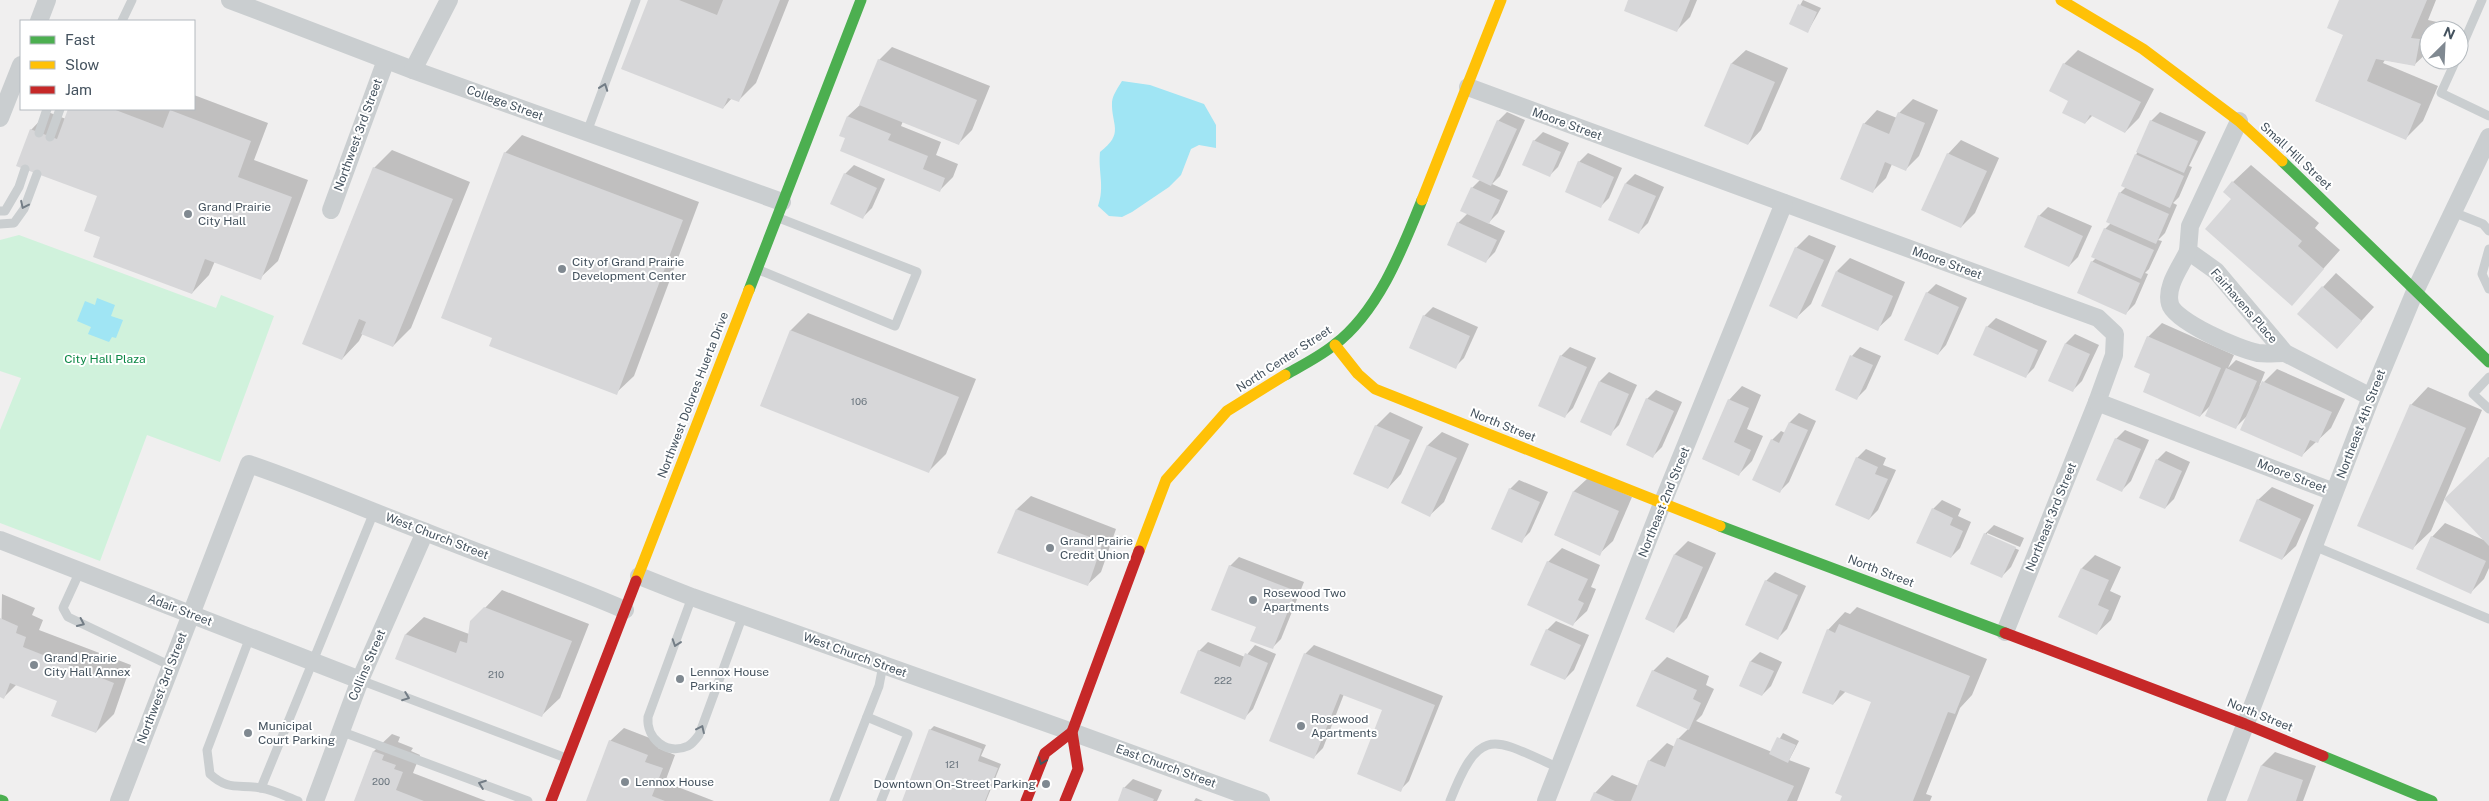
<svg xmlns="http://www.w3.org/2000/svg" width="2489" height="801" viewBox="0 0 2489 801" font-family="'Public Sans',sans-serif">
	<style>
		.green { fill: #d0f2dc }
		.water { fill: #a0e5f4 }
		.shadow { fill: #0003 }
		.building { fill: #d7d7d9 }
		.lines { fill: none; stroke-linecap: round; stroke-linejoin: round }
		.lane { stroke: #caced0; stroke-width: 9 }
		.street { stroke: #caced0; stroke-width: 18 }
		.fast { stroke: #4caf50; stroke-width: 11 }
		.slow { stroke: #ffc107; stroke-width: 11 }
		.jam { stroke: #c62828; stroke-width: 11 }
		.oneway { stroke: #737d86 }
		.oneway2 { stroke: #44575d }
		.poi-dot { fill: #808991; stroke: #fff; stroke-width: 2 }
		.labels { text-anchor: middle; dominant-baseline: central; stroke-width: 4; stroke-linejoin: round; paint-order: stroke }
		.number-label { font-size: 10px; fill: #6a757e }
		.street-label { font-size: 12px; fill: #44525e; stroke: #fff }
		.poi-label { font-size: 12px; fill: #44525e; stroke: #fff; text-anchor: start }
		.park-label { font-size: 12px; fill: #0c8846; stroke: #fff }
	</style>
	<rect width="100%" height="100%" fill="#f0efef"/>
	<path class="green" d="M19 235 216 308 221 295 274 316 220 462 147 435 100 561 0 523V430L21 378 0 371V240Z"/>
	<g class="water">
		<path d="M1122 81 1150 85 1204 104 1216 125V148L1199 145 1191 149 1181 175 1169 187 1132 212 1122 217 1109 216 1098 206C1105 187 1098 172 1100 152 1125 133 1111 125 1112 102 1113 94 1118 88 1122 81Z"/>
		<path d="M97 298 115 305 111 316 123 320 116 338 112 337 109 342 88 334 91 327 77 321 85 301 95 305Z"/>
	</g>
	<g class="shadow">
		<path d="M649 0H789L756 83 739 100 732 98 723 108Z"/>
		<path d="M1629 0H1697L1690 17 1676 31Z"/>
		<path d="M1803 0 1821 8 1808 31 1790 24Z"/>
		<path d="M2340 0H2436L2428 20 2437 22 2435 30H2429V51L2414 65 2385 60 2383 63 2438 86 2423 121 2406 138 2316 101 2344 34Z"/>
		<path d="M892 47 990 86 972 130 958 144 903 121 901 126 941 142 936 155 958 164 953 177 939 191 846 138 848 116 862 103 879 60Z"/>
		<path d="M1746 50 1788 68 1761 130 1748 144 1706 125 1732 63Z"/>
		<path d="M2078 50 2154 89 2139 118 2125 132 2093 115 2085 123 2070 100 2064 64Z"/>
		<path d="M194 95 268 123 254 160 308 180 278 261 260 278 215 261 209 275 192 293 102 236 98 195 31 130 48 112 66 119 69 109H194Z"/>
		<path d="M1913 99 1938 110 1919 156 1906 169 1892 164 1886 178 1873 191 1864 124 1877 110 1897 118 1899 113Z"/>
		<path d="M1507 112 1525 120 1500 176 1492 184 1508 191 1498 213 1488 223 1505 231 1495 252 1486 261 1458 223 1468 213 1472 188 1480 180 1498 121Z"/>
		<path d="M2160 112 2206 132 2189 166 2192 167 2179 197 2173 203 2177 205 2165 233 2158 240 2162 241 2149 269 2145 273 2148 274 2135 304 2126 313 2092 262 2096 258 2105 229 2111 223 2120 193 2126 187 2136 155 2151 121Z"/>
		<path d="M1543 132 1569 143 1558 167 1549 176 1534 141Z"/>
		<path d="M522 135 699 202 634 376 616 393 505 153Z"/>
		<path d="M1961 140 1999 158 1975 213 1961 227 1948 154Z"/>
		<path d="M392 150 470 182 411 328 393 346 363 333 359 341 342 359 374 168Z"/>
		<path d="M1588 153 1622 168 1609 198 1600 207 1579 162Z"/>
		<path d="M854 165 885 179 872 208 863 217 845 174Z"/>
		<path d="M2251 165 2319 223 2315 228 2340 250 2292 304 2233 199V182Z"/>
		<path d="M1635 174 1664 187 1648 223 1639 232 1626 183Z"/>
		<path d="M2048 207 2092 226 2078 257 2069 266 2039 216Z"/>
		<path d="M1809 235 1836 246 1811 304 1797 317 1796 248Z"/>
		<path d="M1850 258 1905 282 1891 316 1877 329 1837 271Z"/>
		<path d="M2336 273 2374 307 2337 348 2323 287Z"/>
		<path d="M1936 284 1967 298 1946 345 1938 354 1927 293Z"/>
		<path d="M1433 307 1478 327 1464 358 1455 367 1410 347 1424 316Z"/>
		<path d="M808 313 976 379 946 454 929 471 761 405 791 330Z"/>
		<path d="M1996 318 2047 341 2034 368 2025 377 1987 327Z"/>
		<path d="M2162 323 2234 355 2228 368 2236 360 2265 372 2259 387 2277 369 2345 399 2331 428 2301 456 2248 415 2235 428 2212 404 2200 416 2152 374 2148 337Z"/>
		<path d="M2075 334 2099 345 2082 381 2073 390 2050 380 2066 343Z"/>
		<path d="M1570 347 1596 358 1573 408 1564 417 1561 356Z"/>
		<path d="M1860 347 1881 356 1866 389 1857 398 1852 356Z"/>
		<path d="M1609 372 1637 385 1619 425 1610 434 1600 381Z"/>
		<path d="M1742 386 1761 395 1747 429 1763 436 1752 461 1739 474 1703 459 1729 400Z"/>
		<path d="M2428 387 2482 410 2431 531 2413 548 2411 405Z"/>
		<path d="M1656 390 1682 402 1662 447 1653 456 1647 399Z"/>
		<path d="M1390 412 1423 427 1401 474 1388 488 1376 426Z"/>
		<path d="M1799 413 1816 421 1789 482 1780 491 1772 440 1781 431 1785 433 1790 422Z"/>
		<path d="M2125 430 2149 440 2131 481 2122 490 2116 439Z"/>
		<path d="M1442 432 1469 444 1444 502 1430 515 1403 503 1428 445Z"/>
		<path d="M1866 449 1886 458 1883 465 1896 470 1878 510 1869 519 1857 458Z"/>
		<path d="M2166 451 2190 462 2174 499 2165 508 2157 460Z"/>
		<path d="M2489 457V568L2484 579 2471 592 2432 537 2445 523 2486 541 2463 482Z"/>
		<path d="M1588 478 1632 497 1613 541 1599 554 1555 535 1574 491Z"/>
		<path d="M1519 480 1548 492 1530 532 1521 541 1510 489Z"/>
		<path d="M2272 487 2314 505 2296 546 2282 559 2258 500Z"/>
		<path d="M1031 496 1116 529 1101 572 1087 585 999 552 1017 509Z"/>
		<path d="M1942 500 1961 509 1958 516 1971 522 1960 548 1951 557 1933 509Z"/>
		<path d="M1994 525 2024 538 2020 547 1987 533V536L2019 550 2011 567 2002 576 1985 534Z"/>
		<path d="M1688 541 1716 553 1687 618 1674 631 1646 619 1675 554Z"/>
		<path d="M1562 548 1600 565 1591 587 1596 589 1587 611 1573 624 1548 562Z"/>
		<path d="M2095 555 2121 567 2110 591 2121 596 2111 620 2097 633 2082 568Z"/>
		<path d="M1239 557 1304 582 1281 639 1272 648 1257 627 1230 566Z"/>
		<path d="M1775 572 1806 586 1787 629 1778 638 1766 581Z"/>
		<path d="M502 590 589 624 560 698 542 715 397 659 406 634 424 617 469 634 485 608Z"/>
		<path d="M2 594 35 608 32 615 43 620 39 630 131 665 114 714 96 732 59 700 17 684 4 697 0 696Z"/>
		<path d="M1857 607 1987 659 1972 695 1960 708 1926 794 1932 796 1930 801H1841L1872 701 1846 691 1833 704 1828 630 1845 612 1850 614Z"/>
		<path d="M1556 621 1589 635 1574 670 1565 679 1547 630Z"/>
		<path d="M1208 642 1245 657 1255 645 1276 654 1253 709 1244 718 1199 651Z"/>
		<path d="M1314 645 1443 696 1409 781 1400 790 1384 710 1344 694 1323 748 1314 757 1305 654Z"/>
		<path d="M1760 652 1782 662 1771 686 1762 695 1740 685 1751 661Z"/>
		<path d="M1667 657 1709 676 1706 685 1714 689 1702 715 1696 721 1772 752 1783 733 1799 741 1789 760 1810 768 1797 801H1591L1595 793 1612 775 1639 786 1649 761 1667 743 1675 747 1678 739 1689 728 1653 671Z"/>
		<path d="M934 726 986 745 981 756 1001 764 986 801H903L930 730Z"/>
		<path d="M624 728 660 742 658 748 675 755 665 782 714 801H587L610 741Z"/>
		<path d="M392 734 400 737 398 742 413 748 411 751 420 755 413 773 486 801H355L374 751Z"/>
		<path d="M2275 752 2316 766 2303 801H2248L2262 765Z"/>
		<path d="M1133 779 1162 790 1157 801H1119L1124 788Z"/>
		<path d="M1196 798 1203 801H1194Z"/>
	</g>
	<g class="building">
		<path d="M648 0H679L717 15 723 0H780L739 102 728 98 723 109 621 69Z"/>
		<path d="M1628 0H1690L1677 32 1624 11Z"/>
		<path d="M2339 0H2427L2411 38 2420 39 2415 66 2376 59 2367 81 2421 104 2406 140 2315 101 2343 35 2327 28Z"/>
		<path d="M1798 4 1817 12 1808 33 1789 24Z"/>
		<path d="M878 59 977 100 959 145 859 105Z"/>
		<path d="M1731 63 1775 82 1748 145 1704 126Z"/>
		<path d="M2063 63 2141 102 2125 133 2090 115 2085 124 2062 113 2068 101 2049 91Z"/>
		<path d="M68 109H113L163 128 170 110 251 141 238 177 292 197 261 280 205 259 192 294 93 257 100 237 84 231 97 196 16 166 30 129 57 139Z"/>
		<path d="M1898 112 1925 123 1906 171 1885 162 1873 193 1840 179 1863 123 1889 134Z"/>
		<path d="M847 116 891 134 888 140 928 156 923 169 945 178 940 192 840 151 845 138 839 136Z"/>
		<path d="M1497 120 1517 129 1491 186 1472 177Z"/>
		<path d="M2150 120 2198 141 2184 173 2136 152Z"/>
		<path d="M1533 140 1561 152 1550 177 1522 165Z"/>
		<path d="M504 152 683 220 617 395 489 346 492 338 441 318Z"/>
		<path d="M1947 153 1987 171 1961 228 1921 210Z"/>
		<path d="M2135 154 2184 176 2170 208 2121 186Z"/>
		<path d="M1578 161 1614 177 1601 208 1565 192Z"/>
		<path d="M373 167 453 199 393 347 361 334 366 322 359 319 342 360 302 344Z"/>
		<path d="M844 173 877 188 863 219 830 204Z"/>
		<path d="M2232 181 2302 241 2298 246 2324 269 2292 306 2205 229 2231 199 2223 192Z"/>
		<path d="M1625 183 1656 196 1639 234 1608 220Z"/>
		<path d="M1471 187 1500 200 1489 224 1460 211Z"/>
		<path d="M2119 192 2169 214 2156 244 2106 222Z"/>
		<path d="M2038 215 2083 236 2069 267 2024 247Z"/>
		<path d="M1457 222 1497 240 1486 263 1447 245Z"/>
		<path d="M2104 228 2154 250 2141 279 2091 257Z"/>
		<path d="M1795 247 1824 260 1797 319 1769 306Z"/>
		<path d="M2091 261 2140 283 2126 315 2077 293Z"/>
		<path d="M1836 271 1893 296 1878 331 1821 306Z"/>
		<path d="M2322 286 2362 321 2337 349 2297 314Z"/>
		<path d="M1926 292 1959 307 1938 355 1904 340Z"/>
		<path d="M1423 315 1470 336 1456 369 1409 348Z"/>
		<path d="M1986 326 2038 350 2026 378 1973 355Z"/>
		<path d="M790 330 959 397 929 473 760 406Z"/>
		<path d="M2147 336 2221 368 2200 417 2143 392 2150 374 2134 367Z"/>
		<path d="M2065 343 2090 354 2073 392 2048 381Z"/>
		<path d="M1560 355 1587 367 1565 418 1538 406Z"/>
		<path d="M1850 355 1873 365 1857 400 1835 390Z"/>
		<path d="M2226 368 2257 381 2236 429 2205 416Z"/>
		<path d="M1599 381 1629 394 1611 436 1580 422Z"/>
		<path d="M2262 381 2332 412 2318 443 2310 440 2302 457 2240 430Z"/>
		<path d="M1646 398 1674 411 1653 458 1626 445Z"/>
		<path d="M1728 399 1749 408 1734 442 1751 450 1739 476 1702 459Z"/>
		<path d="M2410 404 2466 428 2413 550 2357 526Z"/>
		<path d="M1789 422 1808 430 1780 493 1752 480 1771 439 1779 443Z"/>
		<path d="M1375 425 1410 440 1388 489 1353 474Z"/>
		<path d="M2115 438 2141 449 2122 492 2096 480Z"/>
		<path d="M1427 445 1457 458 1430 517 1401 503Z"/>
		<path d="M1856 457 1878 467 1875 474 1888 479 1869 520 1835 505Z"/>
		<path d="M2488 457 2489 459V546L2444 499Z"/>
		<path d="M2156 459 2182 471 2165 509 2139 498Z"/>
		<path d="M1509 488 1540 502 1522 543 1491 529Z"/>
		<path d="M1573 491 1619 511 1600 556 1554 535Z"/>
		<path d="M2257 499 2301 519 2282 560 2239 541Z"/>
		<path d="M1932 508 1953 518 1950 525 1963 531 1951 558 1916 543Z"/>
		<path d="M1016 509 1103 542 1088 586 997 553Z"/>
		<path d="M1984 533 2016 547 2002 578 1970 564Z"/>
		<path d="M2431 536 2486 561 2471 594 2416 569Z"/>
		<path d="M1674 554 1703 567 1674 633 1645 619Z"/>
		<path d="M1547 561 1588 579 1578 600 1584 603 1573 626 1527 605Z"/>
		<path d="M1229 565 1296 591 1273 649 1250 641 1256 627 1211 610Z"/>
		<path d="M2081 568 2109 580 2098 605 2109 610 2097 635 2058 617Z"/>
		<path d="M1765 580 1798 595 1778 640 1745 625Z"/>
		<path d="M484 607 572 641 542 717 395 659 405 634 456 653 460 641 467 643 470 621Z"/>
		<path d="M0 618 18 626 16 633 26 637 23 647 114 683 96 733 51 716 57 701 10 683 4 699 0 697Z"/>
		<path d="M1839 624 1970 676 1955 714 1948 712 1913 801H1840L1842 796 1835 793 1871 702 1840 690 1833 705 1802 693 1827 629 1835 633Z"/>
		<path d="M1546 629 1581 645 1565 680 1530 665Z"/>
		<path d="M1198 650 1240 667 1245 653 1268 663 1245 720 1180 693Z"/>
		<path d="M1304 653 1435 705 1401 792 1357 774 1382 710 1340 694 1314 759 1269 741Z"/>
		<path d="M1750 661 1774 671 1762 696 1739 686Z"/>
		<path d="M1652 670 1697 690 1693 699 1701 703 1689 730 1636 706Z"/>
		<path d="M929 729 982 749 978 761 998 768 985 801H902Z"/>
		<path d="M1777 737 1796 745 1788 763 1769 754Z"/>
		<path d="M1677 738 1794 786 1787 801H1631L1648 760 1665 767Z"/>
		<path d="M609 740 648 755 645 762 663 768 652 796 665 801H586Z"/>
		<path d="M373 751 384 755 382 760 396 765 394 769 403 772 396 790 424 801H354Z"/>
		<path d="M2261 765 2303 780 2296 801H2247Z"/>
		<path d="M1123 787 1154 799 1153 801H1118Z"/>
		<path d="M1594 792 1615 801H1590Z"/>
	</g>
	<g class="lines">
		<g class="lane">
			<path d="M122 21 132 0"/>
			<path d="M2459 53 2482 0"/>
			<path d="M2456 60 2441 93 2489 116"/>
			<path d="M587 132 636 0"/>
			<path d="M39 133 47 109"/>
			<path d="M50 137 60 109"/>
			<path d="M0 211H5L19 187 25 169"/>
			<path d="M2453 212 2483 224 2489 231"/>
			<path d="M0 224 14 223 24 209 37 174"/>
			<path d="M2489 249 2482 274 2489 289"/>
			<path d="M759 270 895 326 917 272 779 218"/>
			<path d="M2489 377 2473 394 2489 409"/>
			<path d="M2314 546 2489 619"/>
			<path d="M80 571 63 608 68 617 171 666"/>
			<path d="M692 597 648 717C646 738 666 756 688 746 692 744 696 739 699 735L743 615"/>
			<path d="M250 637 207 750 210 774C228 791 239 784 261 788 274 790 287 797 298 801"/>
			<path d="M360 680 566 758"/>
			<path d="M867 717 908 734 881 801"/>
			<path d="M340 731 528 801"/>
			<path d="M261 788 374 512"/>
			<path d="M834 801 879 686 883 665"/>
			<path d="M1450 801C1480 724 1493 738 1559 768"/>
		</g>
		<g class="street">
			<path d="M230 0 413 70 782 202"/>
			<path d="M39 21 47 0"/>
			<path d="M413 70 449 0"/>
			<path d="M1468 87 2098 318 2115 334 2114 355 2097 402 2005 632"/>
			<path d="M0 118 21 65"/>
			<path d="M2239 121 2190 226 2188 251 2216 271 2285 353 2371 397"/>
			<path d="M331 210 386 60"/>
			<path d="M2188 251C2181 267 2165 286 2170 304 2174 321 2240 350 2258 353 2266 354 2276 353 2285 353"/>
			<path d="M2097 402 2334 492"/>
			<path d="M0 540 360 680"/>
			<path d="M639 576 692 597 1072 732 1261 801"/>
			<path d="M119 801 249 464C308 484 365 509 423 531 490 558 558 581 625 610"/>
			<path d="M315 801 360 680 425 532"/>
			<path d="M1546 801 1662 504 1784 203"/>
			<path d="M2216 801 2371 397 2416 289 2489 137"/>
		</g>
		<g class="fast">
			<path d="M2282 161 2489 362"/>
			<path d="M749 290 861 0"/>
			<path d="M1285 375C1301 366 1319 357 1334 345 1378 312 1402 250 1422 200"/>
			<path d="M1720 526 2005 633"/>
			<path d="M2323 756 2432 801"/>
			<path d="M0 800 3 801"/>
		</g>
		<g class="slow">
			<path d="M2061 0 2143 49 2239 121 2282 161"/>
			<path d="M1422 200 1501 0"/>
			<path d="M1335 345 1358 374 1375 389 1720 526"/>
			<path d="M1139 551 1166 480 1227 411 1285 375"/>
			<path d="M636 581 749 290"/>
		</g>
		<g class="jam">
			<path d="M2005 633 2245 724 2323 756"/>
			<path d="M551 801 636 581"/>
			<path d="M1026 801 1045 753 1072 732"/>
			<path d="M1065 801 1078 769 1072 732 1139 551"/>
		</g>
	</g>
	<defs><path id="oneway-chevron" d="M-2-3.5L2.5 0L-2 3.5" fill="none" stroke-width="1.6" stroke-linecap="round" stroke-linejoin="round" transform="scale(1.25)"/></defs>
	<g class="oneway">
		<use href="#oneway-chevron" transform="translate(604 87) rotate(-70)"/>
		<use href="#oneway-chevron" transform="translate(24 205) rotate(115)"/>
		<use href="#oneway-chevron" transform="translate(81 623) rotate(25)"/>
		<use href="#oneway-chevron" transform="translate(676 643) rotate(109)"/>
		<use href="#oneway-chevron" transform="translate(406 697) rotate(21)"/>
		<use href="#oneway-chevron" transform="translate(701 729) rotate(-65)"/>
		<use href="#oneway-chevron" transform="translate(482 784) rotate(-160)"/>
	</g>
	<use class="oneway2" href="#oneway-chevron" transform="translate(1042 761) rotate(111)"/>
	<g class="poi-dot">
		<circle cx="188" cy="214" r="5"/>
		<circle cx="562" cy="269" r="5"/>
		<circle cx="1050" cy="548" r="5"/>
		<circle cx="1253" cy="600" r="5"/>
		<circle cx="34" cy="665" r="5"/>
		<circle cx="680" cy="679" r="5"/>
		<circle cx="1301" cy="726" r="5"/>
		<circle cx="248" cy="733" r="5"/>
		<circle cx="625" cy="782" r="5"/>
		<circle cx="1046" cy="784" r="5"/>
	</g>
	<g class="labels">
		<g class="number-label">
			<text x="859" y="401">106</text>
			<text x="496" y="674">210</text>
			<text x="1223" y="680">222</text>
			<text x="952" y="764">121</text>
			<text x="381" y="781">200</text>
		</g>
		<g class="street-label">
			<text transform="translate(505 103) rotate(20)">College Street</text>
			<text transform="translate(1567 124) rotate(20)">Moore Street</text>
			<text transform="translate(358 135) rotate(-70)">Northwest 3rd Street</text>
			<text transform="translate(2296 156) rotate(43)">Small Hill Street</text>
			<text transform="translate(1947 263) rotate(20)">Moore Street</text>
			<text transform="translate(2244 306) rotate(49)">Fairhavens Place</text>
			<text transform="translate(1284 359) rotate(-33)">North Center Street</text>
			<text transform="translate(693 395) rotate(-69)">Northwest Dolores Huerta Drive</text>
			<text transform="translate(2361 424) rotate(-69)">Northeast 4th Street</text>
			<text transform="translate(1503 425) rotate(22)">North Street</text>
			<text transform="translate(2292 476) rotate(21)">Moore Street</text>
			<text transform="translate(1664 502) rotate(-68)">Northeast 2nd Street</text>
			<text transform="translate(2051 517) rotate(-68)">Northeast 3rd Street</text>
			<text transform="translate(437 536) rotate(21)">West Church Street</text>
			<text transform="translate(1881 571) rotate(21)">North Street</text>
			<text transform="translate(180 610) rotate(21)">Adair Street</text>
			<text transform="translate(855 655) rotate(20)">West Church Street</text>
			<text transform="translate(367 665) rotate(-67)">Collins Street</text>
			<text transform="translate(162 688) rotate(-69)">Northwest 3rd Street</text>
			<text transform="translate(2260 715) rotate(22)">North Street</text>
			<text transform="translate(1166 766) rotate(20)">East Church Street</text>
		</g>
		<g class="poi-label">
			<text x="198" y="207">Grand Prairie<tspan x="198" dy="14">City Hall</tspan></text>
			<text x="572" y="262">City of Grand Prairie<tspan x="572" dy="14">Development Center</tspan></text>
			<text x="1060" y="541">Grand Prairie<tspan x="1060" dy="14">Credit Union</tspan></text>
			<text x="1263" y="593">Rosewood Two<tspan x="1263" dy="14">Apartments</tspan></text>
			<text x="44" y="658">Grand Prairie<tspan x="44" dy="14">City Hall Annex</tspan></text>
			<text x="690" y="672">Lennox House<tspan x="690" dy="14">Parking</tspan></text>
			<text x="1311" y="719">Rosewood<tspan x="1311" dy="14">Apartments</tspan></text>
			<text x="258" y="726">Municipal<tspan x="258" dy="14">Court Parking</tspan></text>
			<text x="635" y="782">Lennox House</text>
			<text x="1036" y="784" text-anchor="end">Downtown On-Street Parking</text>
		</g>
		<g class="park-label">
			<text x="105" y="359">City Hall Plaza</text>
		</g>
	</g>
	<rect x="20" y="20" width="175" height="90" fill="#ffffff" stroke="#b4babf"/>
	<rect x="30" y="36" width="25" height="8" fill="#4caf50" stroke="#b4babf"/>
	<text x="65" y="45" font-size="15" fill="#44525e">Fast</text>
	<rect x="30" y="61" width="25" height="8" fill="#ffc107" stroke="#b4babf"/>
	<text x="65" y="70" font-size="15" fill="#44525e">Slow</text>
	<rect x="30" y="86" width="25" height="8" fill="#c62828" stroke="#b4babf"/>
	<text x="65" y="95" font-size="15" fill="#44525e">Jam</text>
	<g transform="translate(2444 45) rotate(24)"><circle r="24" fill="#ffffff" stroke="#b4babf"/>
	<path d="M0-4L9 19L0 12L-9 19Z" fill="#808991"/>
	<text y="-8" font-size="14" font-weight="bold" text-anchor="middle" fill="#44525e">N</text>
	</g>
</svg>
